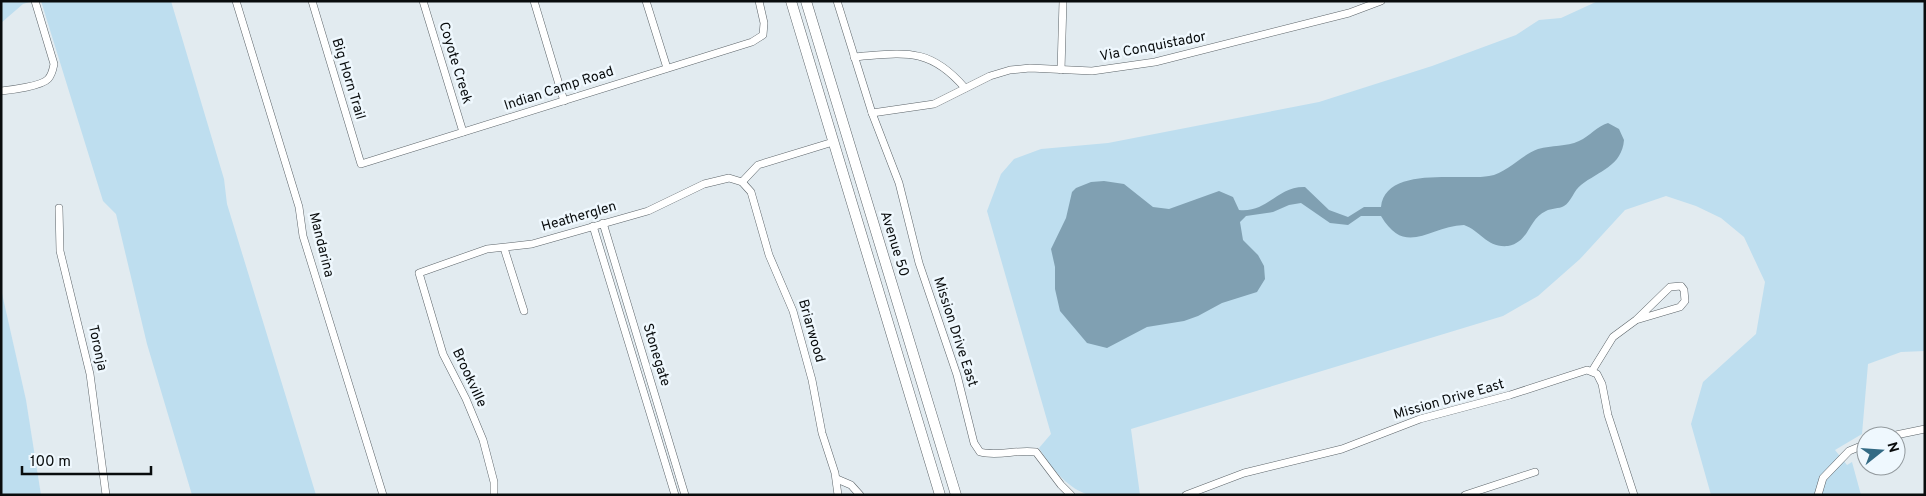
<svg xmlns="http://www.w3.org/2000/svg" width="1926" height="496" viewBox="0 0 1926 496" font-family="Overpass,sans-serif">
	<style>
		.green { fill: #bedeef }
		.water { fill: #80a0b2 }
		.lines { fill: none; stroke-linecap: round; stroke-linejoin: round }
		.street-casing { stroke: #5c6469; stroke-width: 8 }
		.secondary-casing { stroke: #5c6469; stroke-width: 11 }
		.street { stroke: #fff; stroke-width: 7 }
		.secondary { stroke: #fff; stroke-width: 10 }
		.labels { text-anchor: middle; dominant-baseline: central; stroke-width: 5; stroke-linejoin: round; paint-order: stroke }
		.street-label { font-size: 14px; fill: #090c0d; stroke: #eff8fe }
	</style>
	<rect width="100%" height="100%" fill="#e2ebf0"/>
	<g class="green">
		<path d="M1 1H33L23 4 1 23Z"/>
		<path d="M41 1H171L224 179 227 204 316 495H192L147 344 116 214 103 201Z"/>
		<path d="M1598 1H1925V351L1901 352 1868 364 1862 434 1835 450 1847 465 1852 462 1861 495H1711L1691 424 1703 382 1756 334 1765 282 1744 237 1721 218 1696 206 1666 196 1625 210 1580 259 1538 296 1503 316 1131 429 1140 495C1127 495 1098 496 1086 494 1065 486 1051 467 1039 448L1051 434 987 211 1001 174 1014 159 1041 149 1108 143 1319 102 1432 66 1516 35 1539 20 1561 18Z"/>
		<path d="M1 289 26 400 41 495H1Z"/>
	</g>
	<path class="water" d="M1608 123 1619 129 1624 140C1622 166 1599 171 1581 185 1574 190 1571 202 1564 206 1559 209 1551 208 1546 211 1528 219 1530 242 1508 246 1487 248 1481 231 1464 225 1429 226 1406 258 1381 216H1361L1348 225 1330 223 1301 203 1289 205 1273 212 1246 216 1240 222 1243 240 1258 255 1264 266 1265 279 1257 292 1222 303 1198 316 1184 321 1147 327 1107 348 1087 343 1060 311 1055 289V267L1051 249 1066 218 1072 192 1076 188 1091 182 1104 181 1124 184 1153 207 1169 209 1219 191 1233 197 1239 210C1268 213 1277 186 1305 187L1329 210 1348 217 1364 207H1381C1385 165 1462 181 1489 176 1507 173 1521 155 1538 149 1552 145 1566 147 1579 141 1590 136 1597 126 1608 123Z"/>
	<g class="lines">
		<defs>
			<g id="street">
				<path d="M236 1 299 207 303 236 383 495"/>
				<path d="M312 1 361 164 752 42 763 35 764 23 759 1"/>
				<path d="M423 1 463 132"/>
				<path d="M534 1 564 101"/>
				<path d="M646 1 667 68"/>
				<path d="M837 1 872 113 899 183 919 263 957 375 974 443 980 452C998 457 1017 449 1036 452L1061 485 1071 495"/>
				<path d="M854 57C904 53 929 46 965 88"/>
				<path d="M1061 70 1063 1"/>
				<path d="M1 91C11 90 42 86 48 79 52 75 53 69 54 64L35 1"/>
				<path d="M872 113 934 104 990 76 1010 70 1030 68 1092 71 1155 62 1349 13 1381 1"/>
				<path d="M742 182 758 165 833 142"/>
				<path d="M59 208 60 251 90 374 106 495"/>
				<path d="M603 223 685 495"/>
				<path d="M593 226 675 495"/>
				<path d="M504 248 524 311"/>
				<path d="M1592 371 1613 337 1636 320 1670 287 1681 286 1684 290 1685 301 1680 307 1636 320"/>
				<path d="M1891 436 1925 429"/>
				<path d="M837 479 851 485 860 495"/>
				<path d="M494 495V482L483 440 466 399 443 354 419 273 487 249 532 244 648 211 704 184 729 178 742 182 751 192 769 255 793 311 812 380 822 433 835 473 838 495"/>
				<path d="M1186 495 1244 473 1342 449 1420 419 1510 395 1587 370 1597 374 1602 384 1608 415 1634 495"/>
				<path d="M1465 495 1535 472"/>
				<path d="M1818 495 1823 478 1849 451 1866 444"/>
			</g>
			<g id="secondary">
				<path d="M791 1 940 495"/>
				<path d="M806 1 956 495"/>
			</g>
		</defs>
		<use href="#street" class="street-casing"/>
		<use href="#secondary" class="secondary-casing"/>
		<use href="#street" class="street"/>
		<use href="#secondary" class="secondary"/>
	</g>
	<g class="labels">
		<g class="street-label">
			<text transform="translate(1153 47) rotate(-11)">Via Conquistador</text>
			<text transform="translate(455 63) rotate(73)">Coyote Creek</text>
			<text transform="translate(348 79) rotate(73)">Big Horn Trail</text>
			<text transform="translate(559 89) rotate(-18)">Indian Camp Road</text>
			<text transform="translate(579 217) rotate(-16)">Heatherglen</text>
			<text transform="translate(894 244) rotate(73)">Avenue 50</text>
			<text transform="translate(321 245) rotate(76)">Mandarina</text>
			<text transform="translate(811 331) rotate(74)">Briarwood</text>
			<text transform="translate(955 332) rotate(72)">Mission Drive East</text>
			<text transform="translate(97 348) rotate(78)">Toronja</text>
			<text transform="translate(656 355) rotate(73)">Stonegate</text>
			<text transform="translate(469 378) rotate(65)">Brookville</text>
			<text transform="translate(1449 400) rotate(-16)">Mission Drive East</text>
		</g>
	</g>
	<rect width="1926" height="496" fill="none" stroke="#090c0d" stroke-width="5"/>
	<g transform="translate(1881 451) rotate(73)"><circle r="24" fill="#eff8fe" stroke="#939a9e"/>
	<path d="M0-4L9 19L0 12L-9 19Z" fill="#336a84"/>
	<text y="-8" font-size="14" font-weight="bold" text-anchor="middle" fill="#090c0d">N</text>
	</g>
	<path d="M22 466v8h129v-8" fill="none" stroke="#090c0d" stroke-width="2.5"/>
	<text x="30" y="466" font-size="15" fill="#090c0d" stroke="#eff8fe" stroke-width="4" paint-order="stroke">100 m</text>
</svg>
